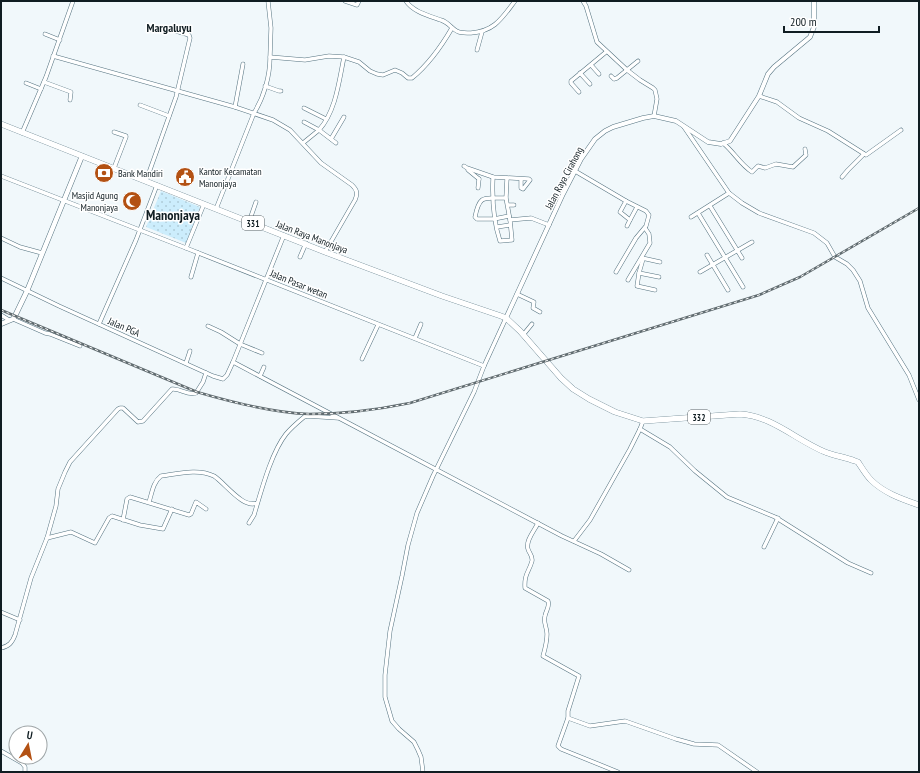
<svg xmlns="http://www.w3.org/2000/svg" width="920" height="773" viewBox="0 0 920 773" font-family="'PT Sans Narrow',sans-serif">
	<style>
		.grass { fill: url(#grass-dots) }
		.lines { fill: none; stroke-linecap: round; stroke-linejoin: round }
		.minor-casing { stroke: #557380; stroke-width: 4.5 }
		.tertiary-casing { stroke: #557380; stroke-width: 5 }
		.secondary-casing { stroke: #557380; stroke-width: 5.5 }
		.primary-casing { stroke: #557380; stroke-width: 6 }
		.minor { stroke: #fff; stroke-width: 3.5 }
		.tertiary { stroke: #fff; stroke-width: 4 }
		.secondary { stroke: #fff; stroke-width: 4.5 }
		.primary { stroke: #fff; stroke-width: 5.5 }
		.rail-casing { stroke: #616c70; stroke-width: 2.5 }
		.rail { stroke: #fff; stroke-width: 1; stroke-dasharray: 3; stroke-linecap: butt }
		.labels { text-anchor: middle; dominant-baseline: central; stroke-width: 3; stroke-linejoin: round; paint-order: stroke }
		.shield { fill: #fff; stroke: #586164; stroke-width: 1 }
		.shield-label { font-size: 9px; font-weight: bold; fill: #101d22 }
		.poi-label { font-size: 10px; fill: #101d22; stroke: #fff; text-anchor: start }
		.street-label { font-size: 10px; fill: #101d22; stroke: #fff }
		.quarter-label { font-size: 12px; font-weight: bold; fill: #101d22; stroke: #fff }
		.district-label { font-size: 14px; font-weight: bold; fill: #101d22; stroke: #fff }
	</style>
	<defs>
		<pattern id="grass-dots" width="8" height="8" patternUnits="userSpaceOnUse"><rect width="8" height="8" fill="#ccedfc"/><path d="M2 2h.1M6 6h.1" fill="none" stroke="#aecbd8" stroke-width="1.8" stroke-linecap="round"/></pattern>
	</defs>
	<rect width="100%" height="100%" fill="#f1f8fb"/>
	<path class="grass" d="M161 191 200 207 186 243 146 227Z"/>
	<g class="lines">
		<defs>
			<g id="minor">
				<path d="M268 1 271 28 270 57"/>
				<path d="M345 1 357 5 359 1"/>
				<path d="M406 1C413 12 430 16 441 20 450 23 452 30 459 32 463 33 467 33 471 33 495 31 502 18 515 1"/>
				<path d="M583 1 586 6 597 42 627 70 640 80 653 88 655 90 657 99 654 116"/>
				<path d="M45 34 60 40"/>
				<path d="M477 50 482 32"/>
				<path d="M53 56 235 107 273 120 290 130 321 163 352 185C357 190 358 193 355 200L325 252"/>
				<path d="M591 65 599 74"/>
				<path d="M580 73 590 84"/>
				<path d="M611 76 614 79 617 78 638 61"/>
				<path d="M44 82 71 92 70 100"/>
				<path d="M26 83 41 89"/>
				<path d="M265 86 279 91H281"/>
				<path d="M579 92 571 83V81L606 52"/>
				<path d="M759 96 777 102 799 118 828 131 866 155 901 130"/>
				<path d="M140 105 169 116"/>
				<path d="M235 107 243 64"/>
				<path d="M304 108 326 119"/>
				<path d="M304 122 319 130C336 111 339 81 344 57"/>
				<path d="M684 127 729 193 742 203 759 213 814 233 827 243 835 257 847 264 853 270 860 281 868 308 909 375 919 400"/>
				<path d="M22 133 46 77 73 1"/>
				<path d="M331 139 344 117"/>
				<path d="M303 143 319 130 336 143"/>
				<path d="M723 143C734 152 740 164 752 172L758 166 765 168 776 164 793 167 806 155 805 149"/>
				<path d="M464 166 467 168 493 177 529 179 530 180 523 189 521 188V179"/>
				<path d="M114 168 126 137V136L114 132"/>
				<path d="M468 170 479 179"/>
				<path d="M575 171 626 201 646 211 649 215 646 226 636 238 616 272"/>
				<path d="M1 176 186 248 484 366 474 392 433 476 417 513 408 545 402 576 390 631 385 675V697L392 721 399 729 414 742 418 750 421 757 423 772"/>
				<path d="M493 177C492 199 493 220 500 241L512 240 510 220"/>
				<path d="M842 177 848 170 864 154"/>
				<path d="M507 178 506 198 510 220 531 218 549 225"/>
				<path d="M146 181 176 97 190 38 189 35 176 31"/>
				<path d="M478 188 479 179"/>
				<path d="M506 198C486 199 480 192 475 217L477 219H494L509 216"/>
				<path d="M626 201 620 212 630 220 627 226"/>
				<path d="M508 205H514"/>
				<path d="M710 206 742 258"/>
				<path d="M216 209 254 113C264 97 270 76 270 57L305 60 329 56 344 57 359 62 370 71 377 74 383 75 395 70 402 73 408 78H412C429 64 441 47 452 28"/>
				<path d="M698 213 743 287"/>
				<path d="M691 217 729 193"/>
				<path d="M630 220 637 207"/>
				<path d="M249 222 256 202"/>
				<path d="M497 227 510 225"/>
				<path d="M1 238 20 247 42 253"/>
				<path d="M186 248 204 204"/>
				<path d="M707 255 728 290"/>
				<path d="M300 257 306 243"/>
				<path d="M642 258 660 262"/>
				<path d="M643 259 639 273 659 277"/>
				<path d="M700 272 752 242"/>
				<path d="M639 273 637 286 655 290"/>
				<path d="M191 277 198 253"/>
				<path d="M1 278 59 306 213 376 223 379 227 375 233 362 284 235"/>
				<path d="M628 280 650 243 649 234 645 228"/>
				<path d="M517 294 534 302 533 308 540 312"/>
				<path d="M1 315 9 320"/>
				<path d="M13 319 45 333 50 334 80 346"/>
				<path d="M99 324 136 240 157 185"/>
				<path d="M208 326 221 332 240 344 262 353"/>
				<path d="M523 335 532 324"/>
				<path d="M415 338 421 324"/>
				<path d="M362 359 378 325"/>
				<path d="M233 362 562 536 601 554 629 570"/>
				<path d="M186 363 190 351"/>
				<path d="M484 366 506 318"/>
				<path d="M260 376 264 367"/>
				<path d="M640 429 670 447 695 471 727 497 775 517 848 563 871 573"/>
				<path d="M149 502C152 493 153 482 161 476 177 474 198 468 214 476 225 483 243 509 257 503"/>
				<path d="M123 520 127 499 130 497 189 515 191 514 196 502 206 509"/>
				<path d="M249 523 254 515C261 492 271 453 286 434 291 428 298 422 304 417L307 416 338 418"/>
				<path d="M538 523C535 530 525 541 528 549 529 553 533 556 532 561 529 572 524 574 525 588L548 601C550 607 546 610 545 616 543 623 547 627 547 634 547 642 545 649 543 656L579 676 568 711V718L590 726 625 721 676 739 694 744 718 745 757 772"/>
				<path d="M47 538 71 532 95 543 109 518 112 516 140 525 163 529 172 509"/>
				<path d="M574 541 590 520 630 449 640 429 643 421"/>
				<path d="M764 547 778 518"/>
				<path d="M1 612 20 620"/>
				<path d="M1 648C9 646 12 643 15 635L31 578 47 538 56 506 58 489 65 472 70 462 118 409 120 408H123L138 422 143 421 172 389C180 388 188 396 196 393L203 382 206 373"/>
				<path d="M568 718 559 743 558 746 561 749 618 772"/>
				<path d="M1 751 22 763 25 767V772"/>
			</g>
			<path id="tertiary" d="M506 318 563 194 581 159 595 139 605 131 613 127 643 118 654 116 676 121 708 142 721 144 730 141 759 96 768 74 774 67 810 37 814 27V1"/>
			<path id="secondary" d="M1 324 13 319 15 316 27 291 82 156"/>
			<path id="primary" d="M1 124 325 252 442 296 501 316 506 318 520 331 561 378 573 389 589 399 615 412 643 421 740 414C772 416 796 440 825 452 835 456 845 457 855 461L858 462C862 468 866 475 871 480 884 493 902 499 919 505"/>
		</defs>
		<use href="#minor" class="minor-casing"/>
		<use href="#tertiary" class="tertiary-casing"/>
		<use href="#secondary" class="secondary-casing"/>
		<use href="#primary" class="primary-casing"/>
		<use href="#minor" class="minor"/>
		<use href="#tertiary" class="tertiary"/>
		<use href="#secondary" class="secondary"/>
		<use href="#primary" class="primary"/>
		<defs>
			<path id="rail" d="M1 310 197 392C231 402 274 413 309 414 343 414 376 410 410 403L759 295 800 277 919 208"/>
		</defs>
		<use href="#rail" class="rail-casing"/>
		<use href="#rail" class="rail"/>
	</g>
	<defs>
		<symbol id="bank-disc" viewBox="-11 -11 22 22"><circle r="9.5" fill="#b35113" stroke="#fff"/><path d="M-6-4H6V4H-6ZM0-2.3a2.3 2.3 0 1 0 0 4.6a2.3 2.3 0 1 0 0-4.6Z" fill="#fff"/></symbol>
		<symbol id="civic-disc" viewBox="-11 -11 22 22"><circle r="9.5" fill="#b35113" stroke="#fff"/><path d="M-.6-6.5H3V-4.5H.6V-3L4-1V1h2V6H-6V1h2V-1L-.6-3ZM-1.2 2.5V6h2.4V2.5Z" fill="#fff"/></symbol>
		<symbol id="mosque-disc" viewBox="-11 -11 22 22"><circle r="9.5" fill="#b35113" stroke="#fff"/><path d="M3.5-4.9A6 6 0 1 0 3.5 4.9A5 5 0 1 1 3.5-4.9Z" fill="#fff"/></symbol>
	</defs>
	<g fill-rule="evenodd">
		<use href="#bank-disc" x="93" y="162" width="22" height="22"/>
		<use href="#civic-disc" x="174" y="166" width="22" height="22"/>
		<use href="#mosque-disc" x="121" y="190" width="22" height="22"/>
	</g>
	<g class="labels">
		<g class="shield">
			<rect x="242" y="216" width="22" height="14" rx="3"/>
			<rect x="688" y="410" width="22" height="14" rx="3"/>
		</g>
		<g class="shield-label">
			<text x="253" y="223">331</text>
			<text x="699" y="417">332</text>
		</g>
		<g class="poi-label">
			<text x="199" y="171">Kantor Kecamatan<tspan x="199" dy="12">Manonjaya</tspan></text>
			<text x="118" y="173">Bank Mandiri</text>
			<text x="118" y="195" text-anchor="end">Masjid Agung<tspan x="118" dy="12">Manonjaya</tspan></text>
		</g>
		<g class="street-label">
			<text transform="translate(564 178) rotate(-62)">Jalan Raya Cirahong</text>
			<text transform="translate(312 237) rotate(21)">Jalan Raya Manonjaya</text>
			<text transform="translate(299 284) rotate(22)">Jalan Pasar wetan</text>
			<text transform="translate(124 327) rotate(24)">Jalan PGA</text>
		</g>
		<g class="quarter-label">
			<text x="169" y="27">Margaluyu</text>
		</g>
		<g class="district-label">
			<text x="173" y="215">Manonjaya</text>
		</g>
	</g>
	<rect width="920" height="773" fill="none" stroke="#101d22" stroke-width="4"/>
	<g transform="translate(28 745) rotate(10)"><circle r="19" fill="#ffffff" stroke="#9fa5a7"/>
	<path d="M0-3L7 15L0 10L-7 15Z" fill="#b35113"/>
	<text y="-6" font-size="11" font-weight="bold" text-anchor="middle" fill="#101d22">U</text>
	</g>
	<path d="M784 26v6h95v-6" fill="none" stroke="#101d22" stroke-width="2"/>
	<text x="790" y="26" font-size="12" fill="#101d22" stroke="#ffffff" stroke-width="3" paint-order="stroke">200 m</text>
</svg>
